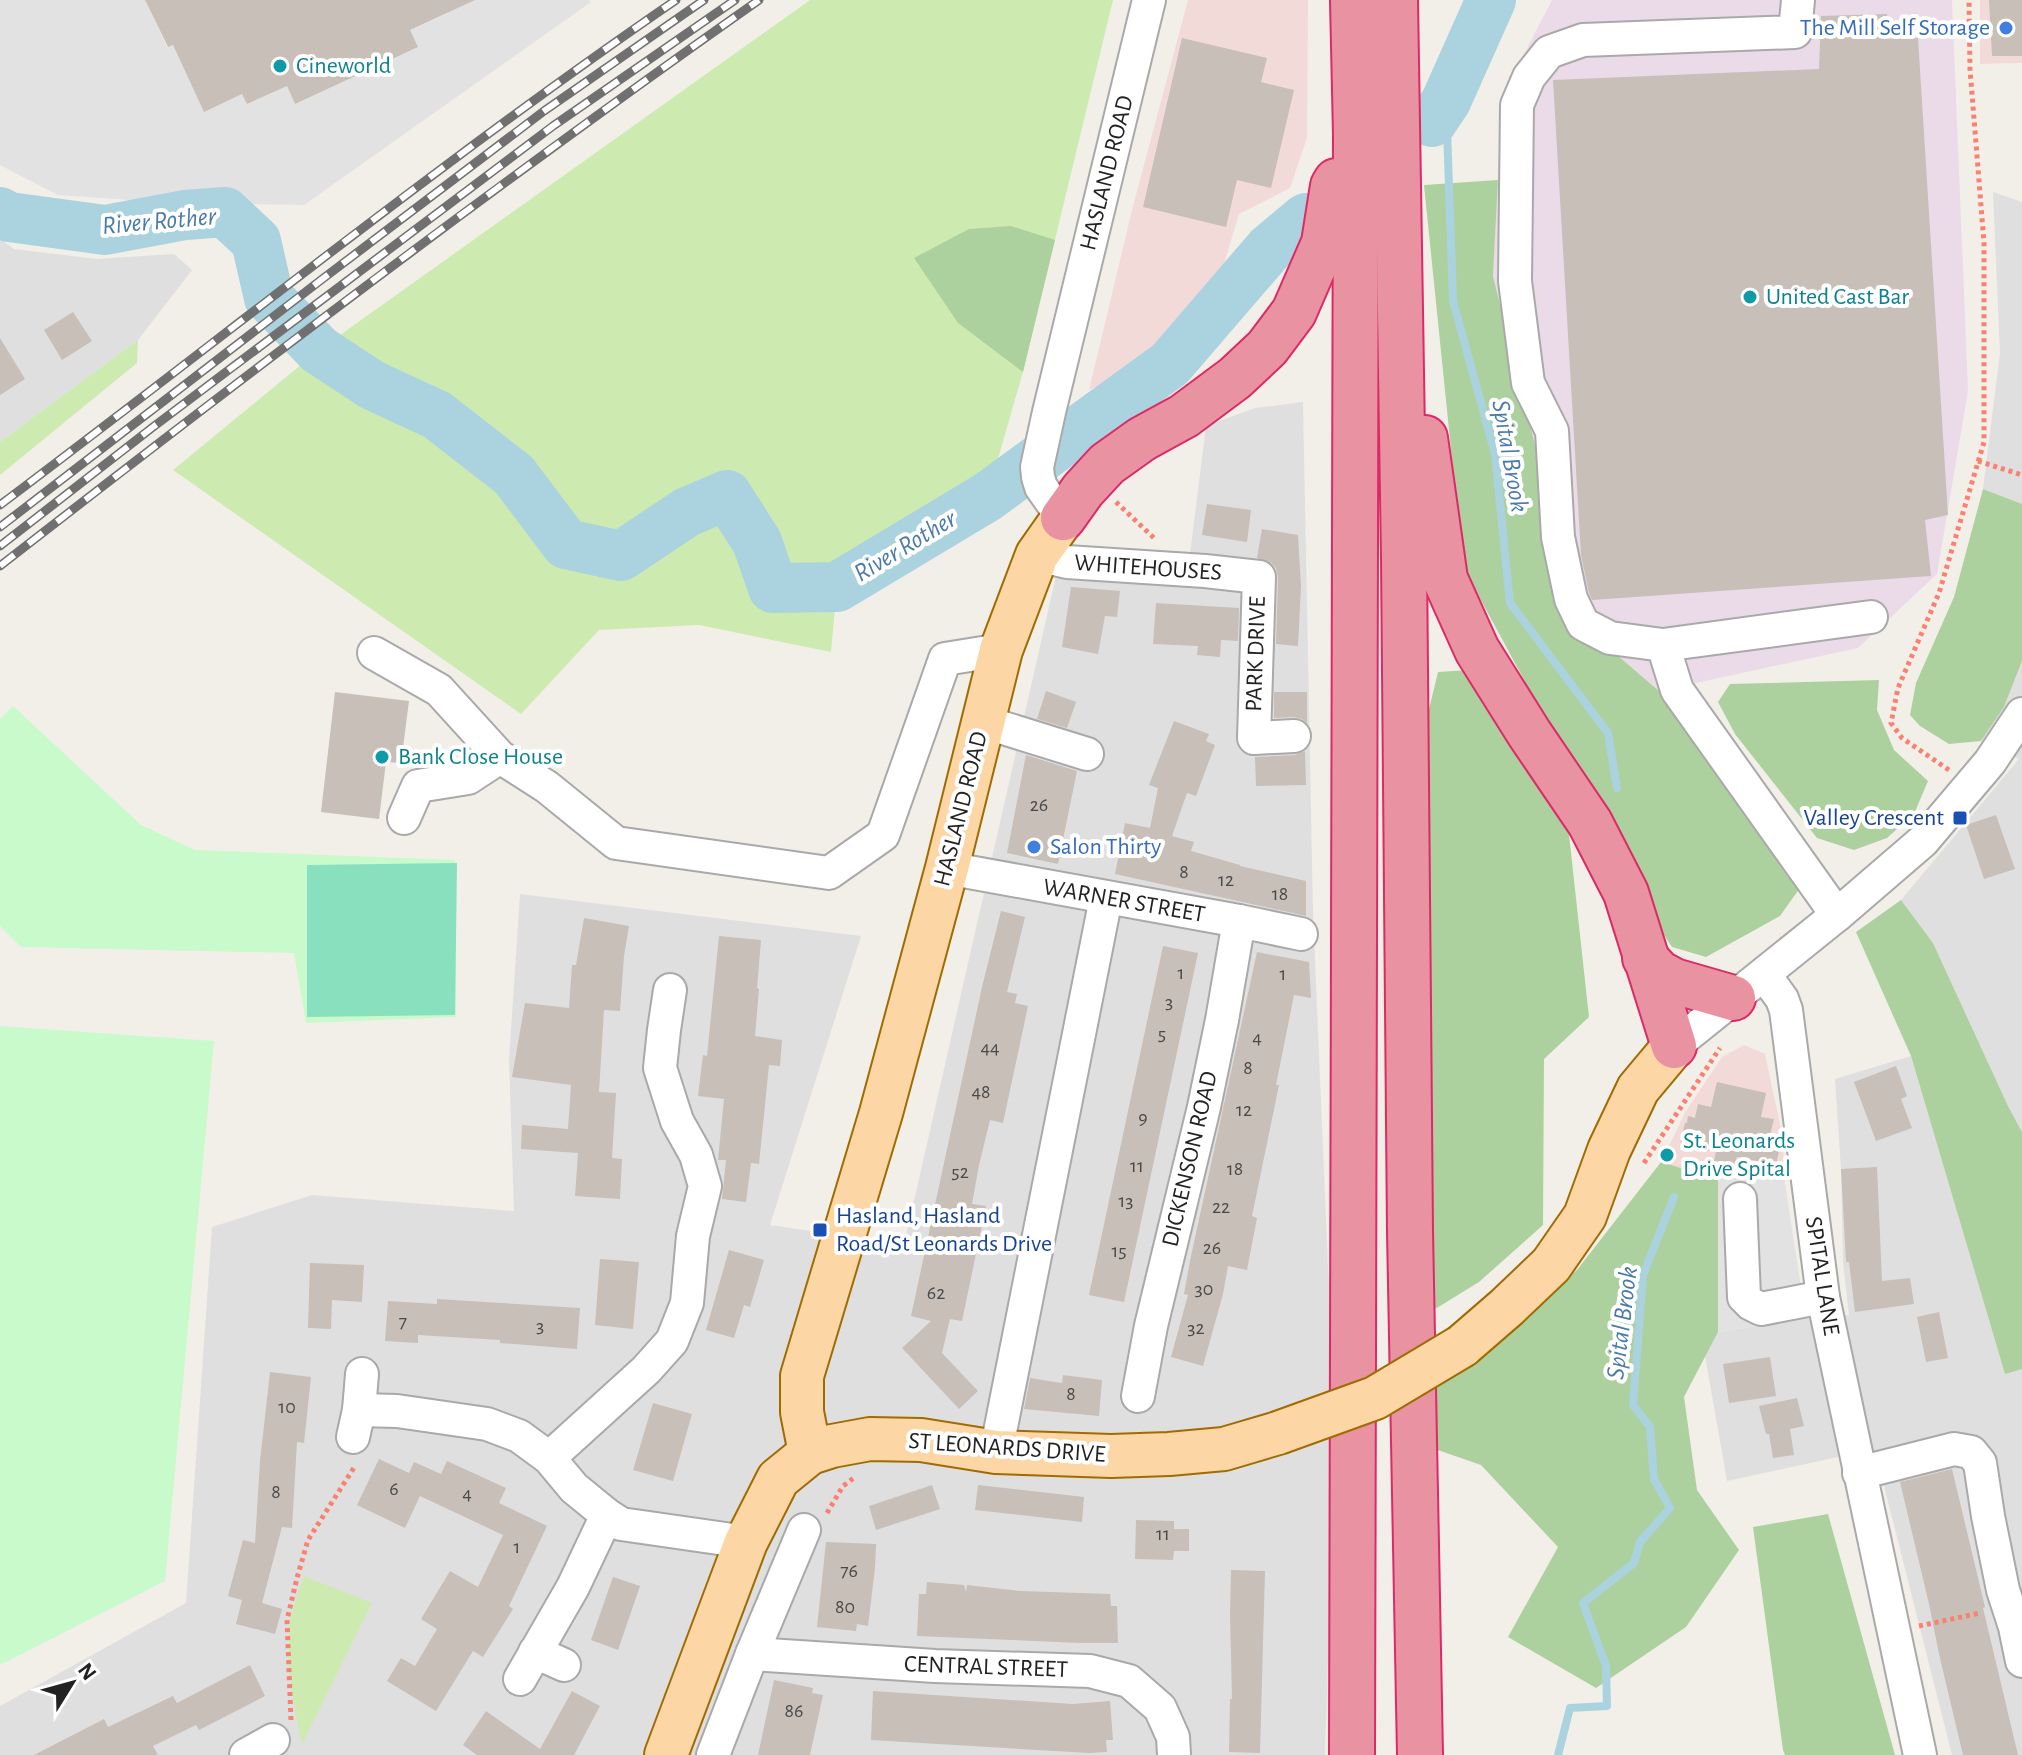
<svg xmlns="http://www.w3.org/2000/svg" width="2022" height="1755" viewBox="0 0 2022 1755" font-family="'Alegreya Sans',sans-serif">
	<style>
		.residential { fill: #e0dfdf }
		.commercial { fill: #f2dad9 }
		.industrial { fill: #ebdbe8 }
		.grass { fill: #cdebb0 }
		.forest { fill: #add19e }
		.park { fill: #c8facc }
		.pitch { fill: #88e0be }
		.parking { fill: #e2e2e2 }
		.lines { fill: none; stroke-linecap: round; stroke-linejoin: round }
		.stream { stroke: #aad3df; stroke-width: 8 }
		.river { stroke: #aad3df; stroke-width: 50 }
		.building { fill: #c7bfb8 }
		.minor-casing { stroke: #a9a9a9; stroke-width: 36 }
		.major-casing { stroke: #a06b00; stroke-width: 46 }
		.highway-casing { stroke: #dc2a67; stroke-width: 48 }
		.path { stroke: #fa8072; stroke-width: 5; stroke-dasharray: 4 4; stroke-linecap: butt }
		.minor { stroke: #fff; stroke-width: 32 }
		.major { stroke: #fcd6a4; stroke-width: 42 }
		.highway { stroke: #e892a2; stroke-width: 44 }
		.rail-casing { stroke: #707070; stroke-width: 9 }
		.rail { stroke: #fff; stroke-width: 6; stroke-dasharray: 18; stroke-linecap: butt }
		.major-bridge-casing { stroke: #a06b00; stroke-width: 46; stroke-linecap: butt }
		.major-bridge { stroke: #fcd6a4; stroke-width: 42 }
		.shop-dot { fill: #3f7fe0; stroke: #fff; stroke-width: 3 }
		.culture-dot { fill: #0f9aa8; stroke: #fff; stroke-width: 3 }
		.transit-dot { fill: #1a4fb4; stroke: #fff; stroke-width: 3 }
		.labels { text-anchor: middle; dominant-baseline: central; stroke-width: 8; stroke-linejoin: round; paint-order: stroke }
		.number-label { font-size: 20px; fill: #4b4948 }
		.shop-label { font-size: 24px; fill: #366cbe; stroke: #fff; text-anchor: end }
		.culture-label { font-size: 24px; fill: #0d838f; stroke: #fff; text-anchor: start }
		.street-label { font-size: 24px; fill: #222; stroke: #fff }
		.transit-label { font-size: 24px; fill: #164399; stroke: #fff; text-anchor: end }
		.water-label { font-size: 26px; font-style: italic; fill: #4a7aab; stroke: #fff }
	</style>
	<rect width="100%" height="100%" fill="#f2efe9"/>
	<g class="residential">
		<path d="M1993 192 2022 202V504L1983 489 2000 353Z"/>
		<path d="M0 239 14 249 97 259 174 254 192 270 138 340 0 442Z"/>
		<path d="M1303 402 1313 912 1335 1433 1325 1755H0V1706L186 1603 212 1227 312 1195 514 1211 509 1060 520 894 861 936 770 1225 904 1245 1056 576 1186 586 1206 426 1255 408Z"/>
		<path d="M2022 661V1132L2008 1106 1933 943 1901 900 2019 759 1981 741 2004 707Z"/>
		<path d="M1911 1056 2005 1373 2022 1369V1755H1952L1876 1454 1838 1457 1727 1481 1705 1356 1718 1332 1806 1319 1849 1315 1843 1263 1841 1169 1835 1079Z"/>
	</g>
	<g class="commercial">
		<path d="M1188 0H1308L1307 138 1290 188 1239 214 1215 294 1151 361 1089 390 1133 206Z"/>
		<path d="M1980 0H2022V63L1980 64Z"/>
		<path d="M1744 1045 1765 1054 1783 1138 1784 1177 1718 1332V1179L1661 1162 1686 1111 1722 1057Z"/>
	</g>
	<path class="industrial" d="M1552 0H1952L1968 391 1937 574 1858 648 1659 691 1553 600 1536 449 1493 276 1502 97Z"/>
	<g class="grass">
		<path d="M810 0H1113L1023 372 987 497 837 587 831 652 699 625 599 630 521 714 173 470 319 350Z"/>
		<path d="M138 340 137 363 0 475V442Z"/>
		<path d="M304 1576 372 1603 302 1744C293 1703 283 1653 292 1612 295 1600 300 1588 304 1576Z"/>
	</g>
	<g class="forest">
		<path d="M1498 180 1493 276 1536 449 1553 600 1659 691 1802 885 1780 916 1706 957 1672 947 1651 915 1463 567 1424 185Z"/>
		<path d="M1011 226 1055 240 1023 372 958 323 914 258 969 229Z"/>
		<path d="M1983 489 2022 504V661L2004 707 1981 741 1949 744 1920 726 1910 715 1916 683 1954 597Z"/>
		<path d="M1469 670 1566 807 1589 1017 1544 1059 1543 1225 1479 1282 1427 1314 1422 738 1438 672Z"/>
		<path d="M1879 680 1877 710 1894 750 1928 781 1914 814 1887 838 1854 850 1817 838 1735 734 1718 702 1730 684Z"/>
		<path d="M1901 900 1933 943 2008 1106 2022 1132V1369L2005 1374 1911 1056 1856 932Z"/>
		<path d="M1661 1162 1718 1179V1332L1684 1397 1697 1490 1739 1550 1686 1627 1596 1688 1508 1637 1558 1547 1481 1465 1432 1448 1429 1392 1513 1326 1577 1270Z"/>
		<path d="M1828 1514 1895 1755H1785L1783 1750 1753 1527Z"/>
	</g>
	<g class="park">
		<path d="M13 706 141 825 195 850 455 860 456 1017 306 1023 294 953 21 947 0 926V719Z"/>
		<path d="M0 1026 214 1041 165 1581 0 1665Z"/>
	</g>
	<path class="pitch" d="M457 863 455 1015 307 1017V865Z"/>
	<g class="parking">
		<path d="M0 0H145L167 47 173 45 204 111 242 94 247 104 287 86 295 104 418 47 410 30 448 13 443 2 447 0H589L591 2 304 205 159 202 58 195 0 165Z"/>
		<path d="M1719 1170 1765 1180 1784 1177 1806 1319 1718 1332Z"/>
	</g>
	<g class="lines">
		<g class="stream">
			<path d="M1446 101 1453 301 1495 454 1510 603 1608 733 1617 788"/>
			<path d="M1558 1755 1570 1708 1607 1706 1606 1666 1583 1603 1634 1563 1640 1542 1670 1508 1654 1479 1650 1427 1633 1405 1643 1275 1674 1197"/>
		</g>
		<g class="river">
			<path d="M1432 122 1446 101 1491 0"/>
			<path d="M0 212 9 217 105 230 185 215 225 212 256 241 269 298 319 350 372 385 437 415 514 475 566 544 621 556 687 512 727 495 757 542 773 588 837 587 987 497 1170 364 1269 249 1306 218"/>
		</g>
	</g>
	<g class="building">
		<path d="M145 0H475L410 30 418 47 295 104 287 86 247 104 242 94 204 112 173 45 168 47Z"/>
		<path d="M1989 0H2022V56H1992Z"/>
		<path d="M1887 14 1888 39 1918 38 1948 515 1925 520 1931 576 1592 600 1589 593 1581 555 1553 80 1819 69 1821 16Z"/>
		<path d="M1182 38 1267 58 1261 82 1294 90 1271 188 1237 180 1226 227 1143 207Z"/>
		<path d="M73 312 92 341 62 360 44 330Z"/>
		<path d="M0 338 25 379 0 395Z"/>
		<path d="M1207 504 1251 510 1247 542 1202 535Z"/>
		<path d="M1262 529 1298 535 1301 586 1298 646 1276 644 1278 577 1276 568 1270 562 1257 558Z"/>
		<path d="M1071 587 1120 591 1117 617 1105 616 1098 654 1062 647Z"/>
		<path d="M1156 603 1239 608 1238 641 1221 640 1220 657 1197 655 1198 646 1153 644Z"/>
		<path d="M1046 691 1076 702 1067 728 1037 719Z"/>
		<path d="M335 692 409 701 401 763 386 762 379 819 321 812Z"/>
		<path d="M1274 692H1307V723L1302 719 1294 717 1274 718Z"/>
		<path d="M1174 721 1209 734 1206 741 1215 745 1196 796 1187 793 1172 836 1194 842 1191 851 1240 865V866L1306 881V916L1115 874 1125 823 1150 828 1158 788 1149 785Z"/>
		<path d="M1305 751 1306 785 1256 786 1255 757 1295 755Z"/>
		<path d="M1026 755 1077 771 1058 864 1007 853Z"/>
		<path d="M1996 815 2015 869 1984 879 1966 825Z"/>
		<path d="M1001 911 1025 917 1007 992 1017 994 1015 1003 1028 1006 1003 1123 990 1120 979 1165 972 1204 986 1206 962 1321 950 1319 942 1353 978 1391 959 1409 902 1348 931 1321 911 1316 982 987Z"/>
		<path d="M584 918 629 926 624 956 620 1011 604 1010 599 1092 616 1093 612 1158 622 1159 620 1199 575 1196 578 1153 521 1149 522 1125 568 1129 571 1085 512 1077 525 1003 569 1008 572 965H576Z"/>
		<path d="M719 936 761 940 757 988 759 989 755 1036 782 1040 780 1066 769 1065 759 1164 751 1163 746 1202 722 1199 726 1160H718L724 1099 698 1096 703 1055 707 1056Z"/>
		<path d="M1163 946 1198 953 1124 1302 1089 1295Z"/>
		<path d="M1257 952 1309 962 1311 998 1294 995 1276 1085H1279L1252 1216 1257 1218 1247 1270 1228 1266 1223 1294 1203 1366 1171 1357 1188 1295 1184 1294 1190 1261Z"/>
		<path d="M1896 1066 1907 1096 1901 1099 1912 1128 1876 1141 1854 1082Z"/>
		<path d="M1717 1082 1766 1093 1761 1117 1774 1119 1769 1139 1781 1142 1776 1165 1737 1157 1735 1165 1714 1161 1716 1152 1680 1145 1685 1123H1687L1688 1116 1695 1118 1698 1104 1711 1107Z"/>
		<path d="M1877 1167 1882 1281 1910 1278 1914 1304 1855 1312 1849 1262H1846L1841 1169Z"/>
		<path d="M729 1250 764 1260 750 1307 744 1305 734 1338 706 1330Z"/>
		<path d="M600 1259 639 1262 633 1329 595 1325Z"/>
		<path d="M310 1263 364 1265 362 1302 332 1300 331 1329 308 1328Z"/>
		<path d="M437 1299 580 1308 577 1349 500 1343V1340L418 1335V1343L385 1341 388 1301 437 1304Z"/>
		<path d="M1939 1312 1948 1358 1926 1362 1917 1317Z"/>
		<path d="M1770 1357 1776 1396 1729 1403 1723 1364Z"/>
		<path d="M270 1372 311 1377 304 1443 297 1442 292 1528 282 1527 262 1603 282 1609 275 1634 236 1624 242 1600 228 1596 243 1540 255 1543 260 1461Z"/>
		<path d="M1063 1375 1102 1380 1099 1416 1024 1409 1030 1378 1062 1383Z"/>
		<path d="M1797 1398 1804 1426 1790 1429 1794 1455 1773 1458 1769 1434H1766L1759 1406Z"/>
		<path d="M653 1403 692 1414 673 1481 633 1470Z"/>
		<path d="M379 1459 409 1473 414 1462 441 1474 447 1461 506 1488 499 1503 547 1526 509 1606 513 1609 483 1657 473 1651 436 1711 387 1681 401 1658 415 1666 437 1629 421 1619 450 1571 478 1587 503 1535 420 1496 405 1528 357 1505Z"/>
		<path d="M1952 1469 1985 1607 1983 1608 2018 1755H1963L1939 1654 1929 1604 1900 1482Z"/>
		<path d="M932 1485 940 1509 876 1530 869 1506Z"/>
		<path d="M978 1485 1084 1497 1082 1522 975 1510Z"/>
		<path d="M1136 1520 1174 1521V1529H1189V1551H1174L1173 1560 1135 1559Z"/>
		<path d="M826 1542 876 1544 875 1568 868 1626 857 1624 856 1631 817 1627Z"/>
		<path d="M1231 1570 1265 1571 1260 1753 1229 1752 1230 1699H1232L1230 1614Z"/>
		<path d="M613 1577 640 1586 618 1650 591 1640Z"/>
		<path d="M927 1582 964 1585 966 1592 967 1585 1020 1591 1110 1594 1111 1606H1117L1118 1643H1081L917 1636 919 1594H926Z"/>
		<path d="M250 1665 265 1696 199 1730 196 1725 153 1746 158 1755H34L104 1719 108 1727 173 1696 177 1703Z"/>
		<path d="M774 1680 813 1688 812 1693 823 1695 810 1755H758Z"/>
		<path d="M572 1691 600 1706 574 1755H477L463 1745 486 1711 540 1749Z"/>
		<path d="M873 1691 1073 1704 1110 1701 1113 1740H1106L1107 1752 1089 1753 871 1740Z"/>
	</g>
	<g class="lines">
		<defs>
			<g id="minor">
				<path d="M1798 0 1795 32 1583 40 1549 52 1529 77 1517 105 1515 281 1528 383 1552 431 1558 537 1571 599 1583 624 1610 638 1663 645 1677 690 1837 915"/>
				<path d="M1063 518 1041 487 1038 477 1037 467 1049 412 1149 0"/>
				<path d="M1037 555 1067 562 1205 571 1259 577 1254 738 1294 736"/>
				<path d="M1663 645 1871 617"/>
				<path d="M374 653 439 690 500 757 547 787 616 843 829 873 883 835 945 659 1001 650"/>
				<path d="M984 722 1087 754"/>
				<path d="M404 818 418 786 468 778 500 757"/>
				<path d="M947 868 1239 921 1301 934"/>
				<path d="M1764 974 1782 999 1786 1010 1823 1297 1920 1755"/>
				<path d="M1674 1046 1837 915 1923 841 1990 762 2022 714"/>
				<path d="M1740 1199 1744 1297 1751 1304 1761 1309 1823 1297"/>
				<path d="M1138 1396 1151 1326 1204 1107 1222 1020 1239 921"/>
				<path d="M359 1410 397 1411 487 1424 519 1436 549 1458 574 1488 607 1515 621 1524 746 1542"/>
				<path d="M353 1437 359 1410 362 1374"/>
				<path d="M996 1452 1106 898"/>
				<path d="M549 1458 646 1370 672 1341 687 1303 693 1236 705 1186 696 1155 677 1121 660 1068 664 1030 670 990"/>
				<path d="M1859 1473 1954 1449 1971 1452 1980 1463 1988 1516 2003 1590 2015 1627 2022 1661"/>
				<path d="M535 1652 564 1665"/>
				<path d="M752 1654 935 1666 1090 1671 1129 1681 1160 1708 1173 1737 1174 1755"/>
				<path d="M520 1679 573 1587 607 1515"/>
				<path d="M246 1755 273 1740"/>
				<path d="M713 1755 752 1654 804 1530"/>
			</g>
			<g id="major">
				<path d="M1462 1346 1507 1307 1551 1265 1585 1216 1609 1150 1638 1089 1674 1046"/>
				<path d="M810 1453 802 1412V1376L881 1113 947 868 1001 650 1037 555 1063 518"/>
				<path d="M666 1755 746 1542 778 1479 810 1453 832 1446 870 1439 921 1440 996 1452 1111 1456 1169 1454 1224 1449 1278 1433"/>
			</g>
			<g id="highway">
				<path d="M1395 0 1404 558 1410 1231 1420 1755"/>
				<path d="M1425 438 1445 579 1477 650 1529 733 1590 823 1626 893 1674 1046"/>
				<path d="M1063 518 1083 490 1107 464 1142 439 1184 416 1235 378 1267 348 1294 312 1324 243 1333 186 1336 181"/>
				<path d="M1645 958 1659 973 1674 981 1733 998"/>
				<path d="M1352 1755 1356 135 1353 0"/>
			</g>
		</defs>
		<use href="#minor" class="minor-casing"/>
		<use href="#major" class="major-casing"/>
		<use href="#highway" class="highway-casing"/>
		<g class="path">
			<path d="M1978 461 2022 475"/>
			<path d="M1116 502 1155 539"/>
			<path d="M1949 770 1902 738 1891 723 1898 688 1939 593 1984 442V243L1970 69 1969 0"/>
			<path d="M1644 1163 1720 1048"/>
			<path d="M827 1513 843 1486 855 1477"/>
			<path d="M1919 1626 1980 1613"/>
			<path d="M291 1720 287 1620 297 1578 308 1540 355 1466"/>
		</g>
		<use href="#minor" class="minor"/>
		<use href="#major" class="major"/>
		<use href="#highway" class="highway"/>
		<defs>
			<g id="rail">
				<path d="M0 505C225 336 444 159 676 0"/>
				<path d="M0 527 321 280 544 111 704 0"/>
				<path d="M0 546 153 427 553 126 735 0"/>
				<path d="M0 566C249 372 501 181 759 0"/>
			</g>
		</defs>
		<use href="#rail" class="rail-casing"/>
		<use href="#rail" class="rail"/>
		<defs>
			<path id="major-bridge" d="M1278 1433 1375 1398 1462 1346"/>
		</defs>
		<use href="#major-bridge" class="major-bridge-casing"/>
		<use href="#major-bridge" class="major-bridge"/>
	</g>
	<g class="shop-dot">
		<circle cx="2006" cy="28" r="8"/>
		<circle cx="1034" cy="847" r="8"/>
	</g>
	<g class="culture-dot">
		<circle cx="280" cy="66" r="8"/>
		<circle cx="1750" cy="297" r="8"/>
		<circle cx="382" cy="757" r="8"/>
		<circle cx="1667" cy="1155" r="8"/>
	</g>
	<g class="transit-dot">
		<rect x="1952" y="810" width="16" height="16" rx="4"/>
		<rect x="812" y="1222" width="16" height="16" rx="4"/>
	</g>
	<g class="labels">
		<g class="number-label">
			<text x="1039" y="805">26</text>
			<text x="1184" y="872">8</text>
			<text x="1226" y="880">12</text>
			<text x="1280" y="894">18</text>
			<text x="1181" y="973">1</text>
			<text x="1283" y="974">1</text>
			<text x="1169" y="1002">3</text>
			<text x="1162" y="1034">5</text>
			<text x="1257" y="1038">4</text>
			<text x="990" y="1048">44</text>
			<text x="1248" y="1068">8</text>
			<text x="981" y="1092">48</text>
			<text x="1244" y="1110">12</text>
			<text x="1143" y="1118">9</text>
			<text x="1137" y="1166">11</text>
			<text x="1235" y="1169">18</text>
			<text x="960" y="1172">52</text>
			<text x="1126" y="1201">13</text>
			<text x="1221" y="1207">22</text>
			<text x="1212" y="1248">26</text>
			<text x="1119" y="1251">15</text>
			<text x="1204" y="1289">30</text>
			<text x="936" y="1293">62</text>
			<text x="403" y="1322">7</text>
			<text x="540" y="1326">3</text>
			<text x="1196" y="1328">32</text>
			<text x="1071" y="1394">8</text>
			<text x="287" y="1407">10</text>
			<text x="394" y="1489">6</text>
			<text x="276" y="1492">8</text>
			<text x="467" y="1494">4</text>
			<text x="1163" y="1534">11</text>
			<text x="517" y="1547">1</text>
			<text x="849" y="1571">76</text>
			<text x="845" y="1607">80</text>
			<text x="794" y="1711">86</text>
		</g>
		<g class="shop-label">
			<text x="1990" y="28">The Mill Self Storage</text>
			<text x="1050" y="847" text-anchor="start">Salon Thirty</text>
		</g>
		<g class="culture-label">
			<text x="296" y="66">Cineworld</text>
			<text x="1766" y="297">United Cast Bar</text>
			<text x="398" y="757">Bank Close House</text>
			<text x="1683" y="1141">St. Leonards<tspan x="1683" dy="28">Drive Spital</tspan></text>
		</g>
		<g class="street-label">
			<text transform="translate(1107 173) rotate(-76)">HASLAND ROAD</text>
			<text transform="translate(1148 568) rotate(4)">WHITEHOUSES</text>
			<text transform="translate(1256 654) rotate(-88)">PARK DRIVE</text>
			<text transform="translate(961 809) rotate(-76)">HASLAND ROAD</text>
			<text transform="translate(1124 901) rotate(10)">WARNER STREET</text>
			<text transform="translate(1190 1159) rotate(-77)">DICKENSON ROAD</text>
			<text transform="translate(1822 1276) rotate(81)">SPITAL LANE</text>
			<text transform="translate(1007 1448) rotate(4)">ST LEONARDS DRIVE</text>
			<text transform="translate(986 1667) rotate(2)">CENTRAL STREET</text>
		</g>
		<g class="transit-label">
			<text x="1944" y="818">Valley Crescent</text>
			<text x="836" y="1216" text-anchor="start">Hasland, Hasland<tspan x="836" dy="28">Road/St Leonards Drive</tspan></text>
		</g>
		<g class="water-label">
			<text transform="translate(159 221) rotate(-5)">River Rother</text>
			<text transform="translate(1510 456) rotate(80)">Spital Brook</text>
			<text transform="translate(905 546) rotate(-31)">River Rother</text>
			<text transform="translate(1622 1323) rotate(-83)">Spital Brook</text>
		</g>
	</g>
	<g transform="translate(72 1683) rotate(53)" stroke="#ffffff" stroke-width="6" paint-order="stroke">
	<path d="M0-6L14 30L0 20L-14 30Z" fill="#222222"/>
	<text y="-12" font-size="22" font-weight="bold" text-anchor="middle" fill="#222222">N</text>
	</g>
</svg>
